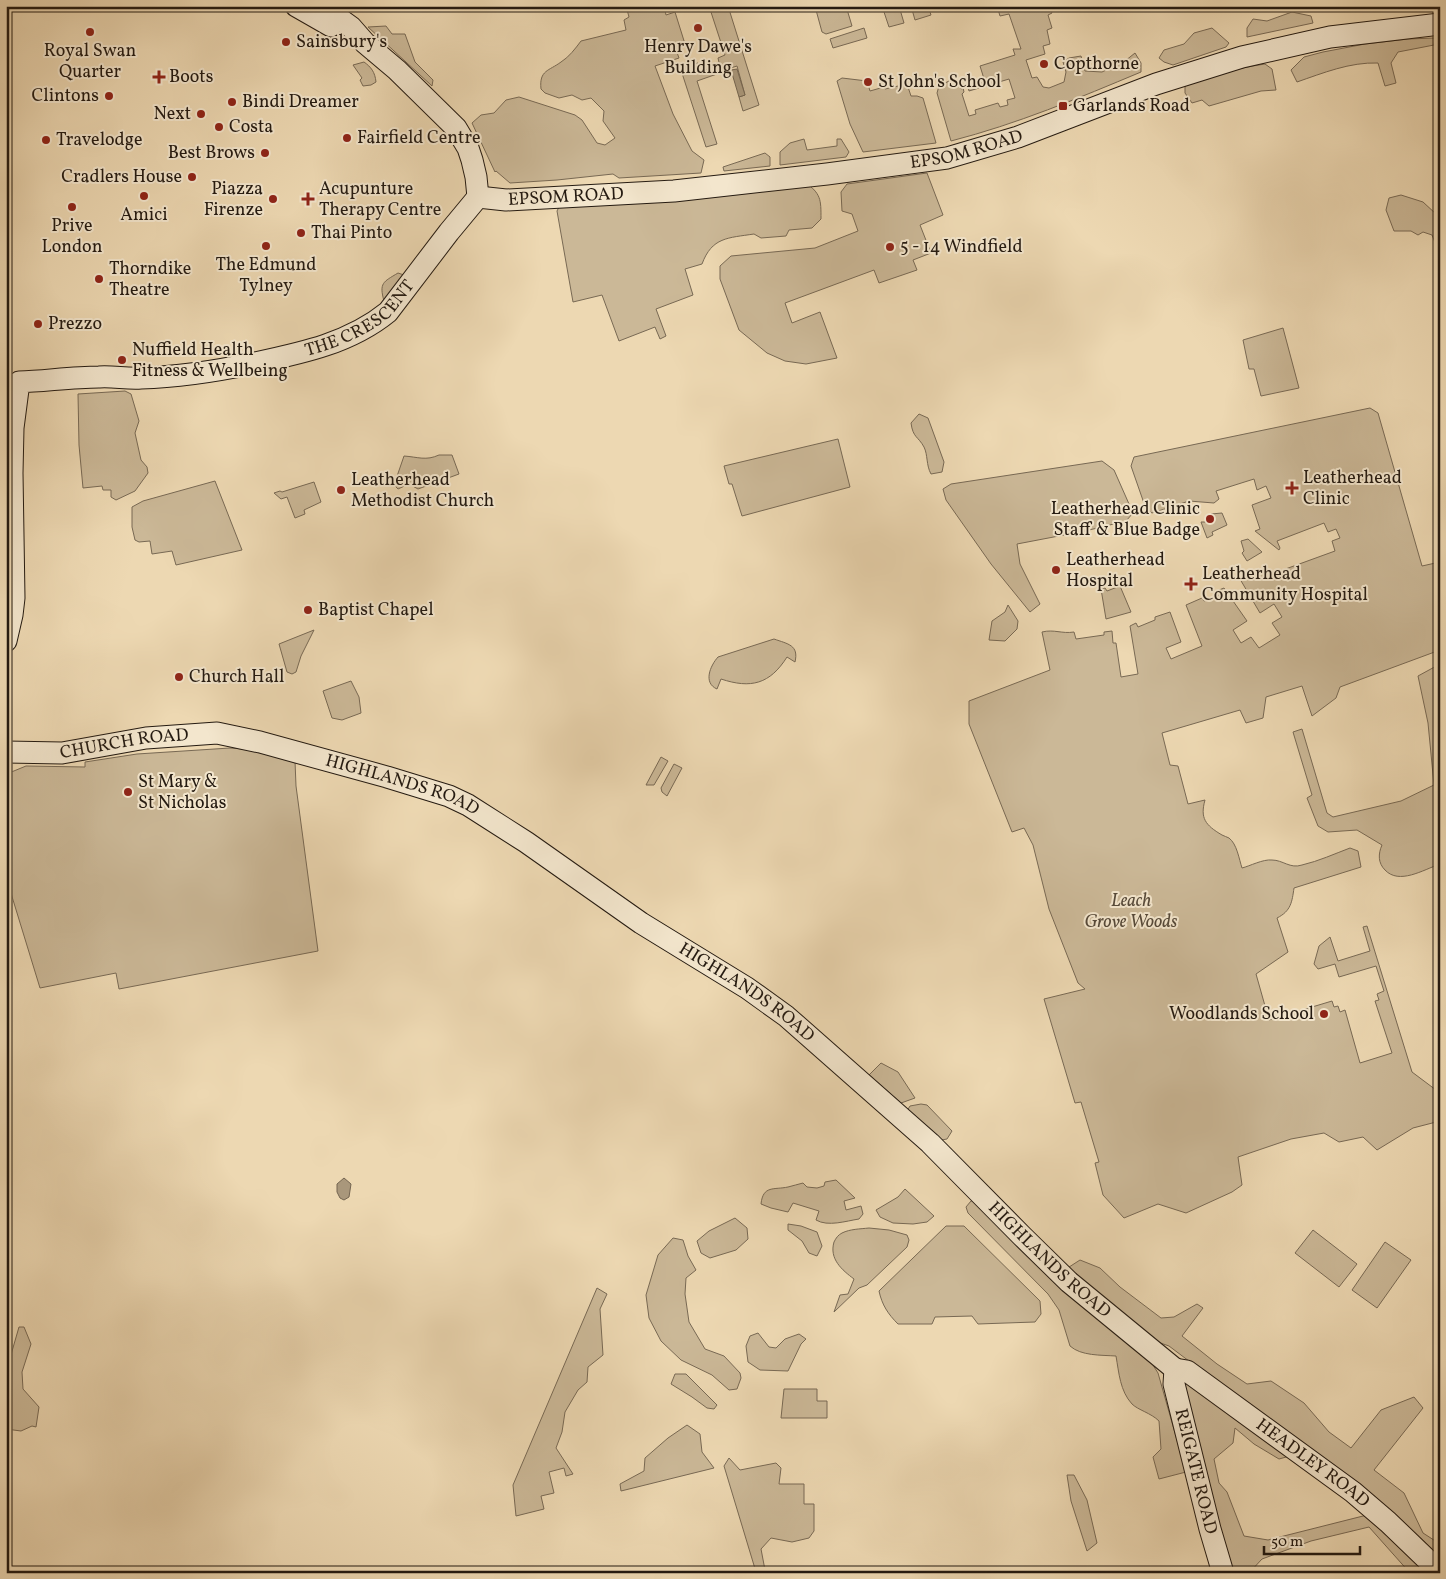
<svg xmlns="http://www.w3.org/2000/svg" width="1446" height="1579" viewBox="0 0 1446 1579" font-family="Vollkorn,serif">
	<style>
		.green { fill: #cbb897; stroke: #786954 }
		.water { fill: #a9977b; stroke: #746551 }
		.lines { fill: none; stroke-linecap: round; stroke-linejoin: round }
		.secondary-casing { stroke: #241a11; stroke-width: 23 }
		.secondary { stroke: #f3e6cd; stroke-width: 21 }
		.poi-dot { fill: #8f2418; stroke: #f3e6cd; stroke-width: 2 }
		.labels { text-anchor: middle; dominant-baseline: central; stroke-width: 4; stroke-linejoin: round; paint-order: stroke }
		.poi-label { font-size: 18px; fill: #241a11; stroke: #f3e6cd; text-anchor: start }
		.street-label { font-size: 18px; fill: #241a11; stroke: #f3e6cd }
		.park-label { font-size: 18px; font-style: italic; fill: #564939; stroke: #f3e6cd }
	</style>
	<rect width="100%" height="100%" fill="#edd8b2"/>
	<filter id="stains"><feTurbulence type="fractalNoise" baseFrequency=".004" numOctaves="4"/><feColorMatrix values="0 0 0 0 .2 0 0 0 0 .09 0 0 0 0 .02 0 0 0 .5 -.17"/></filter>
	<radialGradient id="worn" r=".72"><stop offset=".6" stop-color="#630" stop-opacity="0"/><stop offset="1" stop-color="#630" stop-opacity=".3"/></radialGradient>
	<g class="green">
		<path d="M626 6H664L666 15 675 12 685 44 675 47 679 58 655 66 673 114 692 151 704 160 701 173 619 178 613 174 557 180 510 183 496 171 495 172 472 123 481 115 494 113 506 100 519 97 575 115 582 120 597 143 605 145 615 138 603 121 604 111 591 98 582 100 572 95 559 98 545 93 541 89C539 70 549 71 561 62 569 57 575 49 581 41L626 30 624 20 629 17Z"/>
		<path d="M709 6H728L759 105 743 111 739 97 745 95 737 66 721 71 718 58 725 55Z"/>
		<path d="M817 6H846L852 26 826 34 822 32 816 10Z"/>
		<path d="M882 6H899L904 23 889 27Z"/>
		<path d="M911 6H928L931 15 915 20Z"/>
		<path d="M997 6H1055L1050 8 1052 13 1048 15 1052 28 1047 30 1050 44 1043 46 1045 54 1026 60 1032 78 1037 77 1043 87 1049 88 1064 82 1066 72 1063 62 1069 58 1081 56 1085 71 1102 72 1125 61 1135 53 1141 63V72C1079 98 1017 124 951 141L937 93 939 86 951 80 954 87 960 85 961 89 963 88 964 92 962 94 969 116 976 114 975 110 998 103 1000 107 1008 105 1007 100 1015 98 1009 79 969 91 968 87 985 82 980 66 1015 55 1013 49H1021L1009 14 1000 16Z"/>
		<path d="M1292 12 1311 16 1313 23 1247 37V28L1253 19 1267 21Z"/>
		<path d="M386 26 392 34H405L415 62 433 80 432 86 368 27Z"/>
		<path d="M864 28 867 38 833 48 830 39Z"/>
		<path d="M1212 28 1229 43 1226 47 1173 65 1164 62 1159 58 1164 50 1184 44 1194 33Z"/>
		<path d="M1435 38 1434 45 1398 52 1391 63 1396 83 1385 86 1378 63C1350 62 1323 73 1297 82L1291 70 1304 57 1323 52 1365 44 1408 39Z"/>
		<path d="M364 62C371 67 375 72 376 82L371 85 363 86 360 80 362 78 353 65Z"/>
		<path d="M698 63 700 71 715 67 717 74 697 81 717 144 706 147 680 67Z"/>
		<path d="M1265 64 1272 69 1276 90 1261 91 1209 106 1202 100 1192 103 1185 93V86C1210 75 1238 68 1265 64Z"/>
		<path d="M842 78 867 81 870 91 884 87 885 89 907 84 911 96H917L923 98 936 143 863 152 850 124 837 81Z"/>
		<path d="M804 139 807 150 837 146V139H841L849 152 846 157 780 165V152L790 143Z"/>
		<path d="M765 153 770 157V166L724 171 723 167Z"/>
		<path d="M927 173 943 215 920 225 931 253 913 260 917 270 879 283 874 270 785 303 792 323 820 312 837 358 806 364 785 361 767 353 739 330 720 279V266L731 256 815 248 858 231 852 214 842 211 841 192 847 184Z"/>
		<path d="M805 182C821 194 821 199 821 219L812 228 789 230 786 236 761 238 754 234C728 238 712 237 702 264L685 269 693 295 656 309 666 336 660 339 655 327 619 341 602 295 573 302 557 211 560 205Z"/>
		<path d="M1401 195 1423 202 1436 214 1440 213V246L1436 245 1432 235 1423 232 1418 235 1411 231H1394L1386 210 1389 198Z"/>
		<path d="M398 273 404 275 384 301C379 283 383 282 398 273Z"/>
		<path d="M1283 328 1299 388 1261 396 1254 369H1249L1243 340Z"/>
		<path d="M125 391 131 394 139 421 135 433 141 460 147 467 148 473 135 491 116 500 111 497V490H103L102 486 83 488 79 445 78 394Z"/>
		<path d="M1370 408 1378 413 1422 566 1440 562V650L1340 687 1336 698 1312 716 1302 686 1266 697 1263 718 1246 723 1240 710 1162 733 1170 765 1178 766 1188 804 1205 800C1200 818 1205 825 1222 835 1224 836 1227 837 1229 838 1237 844 1239 859 1242 868 1250 866 1263 859 1272 860 1283 860 1290 869 1302 865 1319 861 1334 854 1350 848L1358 851 1361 867 1294 888C1292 902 1291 911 1277 918L1288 952 1256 974 1269 1020 1332 1001 1334 1007 1338 1006 1340 1012 1345 1010 1360 1063 1392 1053 1375 1001 1379 1000 1377 994 1384 991 1376 966 1339 977 1335 964 1318 969 1314 964 1319 946 1330 937 1338 961 1370 951 1363 927 1367 926 1412 1072 1440 1093V1121L1413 1128 1377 1150 1363 1137 1339 1142 1324 1133 1291 1139 1238 1157 1242 1185 1232 1192 1186 1213 1158 1204 1124 1218 1103 1195 1095 1163 1099 1162 1081 1102 1075 1103 1044 999 1085 989 1078 983 1049 909 1033 845 1024 828 1012 832 969 724V701L1050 670 1042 632C1054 629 1062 634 1074 632L1076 639 1104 635V632L1112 631 1113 643H1116L1121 677 1138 674 1130 626 1136 623 1138 627 1155 620V617L1170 612 1181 642 1166 648 1171 659 1202 646 1186 605 1202 598 1204 601 1221 594 1219 590 1224 588 1247 621 1233 630 1241 643 1251 637 1259 648 1280 635 1272 623 1282 617 1274 604 1260 613 1237 574 1243 570 1248 578 1266 568 1272 576 1280 571 1335 551 1332 541 1340 538 1336 529 1328 532 1324 523 1277 541 1280 548 1279 550 1255 531 1260 529 1252 505 1271 498 1266 486 1257 490 1254 479 1216 491 1219 499 1214 503 1189 501 1152 513 1146 509 1131 466 1134 457Z"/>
		<path d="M919 414 928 418 944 462 942 472 931 474C926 465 928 455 924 447 918 436 913 438 911 423Z"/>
		<path d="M838 439 850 487 742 516 732 484H729L724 466Z"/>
		<path d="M439 455H452L459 474 418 489 409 484 398 489 394 485 404 456C418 457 426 461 439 455Z"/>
		<path d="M1102 461 1114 470 1133 513 1126 521 1085 531 1017 544 1020 564 1040 604 1030 612 991 564 946 500 943 489 951 484Z"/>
		<path d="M215 481 242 550 176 565 172 551 152 554 150 541 139 542 135 540 132 527V507L143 501Z"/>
		<path d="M314 482 321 502 304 510 305 514 295 518 287 497 281 499 274 493 280 491 282 492Z"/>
		<path d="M1222 513 1227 525 1212 532 1213 535 1207 538 1201 522H1211V514Z"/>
		<path d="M1248 539 1262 552 1247 561 1242 553 1244 551 1241 541Z"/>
		<path d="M1120 586 1131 612 1106 619 1101 589 1105 588 1107 591Z"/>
		<path d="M1008 605 1018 621 1017 629 1005 641 989 640 992 621 1005 612Z"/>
		<path d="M314 630 301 656 296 672 292 674 287 672 279 644Z"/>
		<path d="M774 639C788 644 799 645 795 662L787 657C770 684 751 689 721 679L717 689C703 683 710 666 718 657Z"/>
		<path d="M1440 664V864C1423 870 1399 885 1385 870 1378 863 1378 854 1382 845L1357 830 1328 832 1318 826 1307 798 1312 795 1293 732 1302 729 1327 813 1333 817 1401 801 1434 785 1428 723 1418 676Z"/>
		<path d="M351 681 359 697 361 713 342 720 332 718 323 691Z"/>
		<path d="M230 748 257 750 295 761 296 786 318 951 119 989 116 973 40 988 6 877V779L9 773 26 766 85 767V762L137 754Z"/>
		<path d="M661 757 668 761 654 785H646Z"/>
		<path d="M674 764 682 768 667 796 662 792 661 788Z"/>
		<path d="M881 1063 898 1072 915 1098 901 1103 869 1075Z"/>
		<path d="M921 1104 927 1105 952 1131 947 1139 936 1141 907 1111 910 1106Z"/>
		<path d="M836 1180 855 1198 844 1201 846 1210 861 1206 863 1214 859 1219C846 1221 828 1227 816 1220L819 1211 793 1203 788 1212 771 1208 761 1204C763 1185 774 1190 788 1187 793 1186 798 1184 803 1183L807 1187 817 1188 824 1186 825 1182Z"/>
		<path d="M905 1189 934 1216 927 1222 913 1224 893 1223 880 1217 876 1210 898 1197Z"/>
		<path d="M977 1200 1146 1354 1158 1373 1186 1472 1159 1479 1153 1457 1161 1449 1159 1421C1151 1413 1138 1410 1132 1404 1120 1391 1119 1373 1116 1356 1101 1355 1081 1356 1070 1346L1059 1310 1048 1294 968 1213 966 1207 971 1201Z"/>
		<path d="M735 1218 747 1228 748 1239 736 1250 710 1258 701 1253 697 1241 709 1231Z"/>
		<path d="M788 1224 801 1226 817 1232 822 1246 817 1256 809 1253 802 1241 788 1230Z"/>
		<path d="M946 1226H964L1040 1301 1041 1314 1035 1322 978 1324 972 1316 935 1317 932 1324H898C888 1314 882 1305 879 1291Z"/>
		<path d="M869 1228 889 1230 907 1235 909 1240 907 1247 867 1285 859 1288 834 1312 840 1295 848 1294 854 1279C842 1270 829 1259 834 1242 836 1238 838 1235 842 1233 850 1229 860 1229 869 1228Z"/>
		<path d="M1313 1230 1357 1264 1339 1287 1295 1253Z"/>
		<path d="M673 1238 683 1240 688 1256 696 1270 686 1278 685 1294 689 1322 705 1349 724 1356 740 1373 741 1378 737 1389 729 1390 712 1375 681 1360 661 1341 649 1318 646 1295 658 1255Z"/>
		<path d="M1385 1242 1411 1260 1377 1308 1352 1290Z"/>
		<path d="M1080 1260 1100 1268 1120 1287 1161 1318 1174 1317 1197 1304 1203 1308 1182 1336 1217 1364 1247 1384 1271 1381 1304 1403 1329 1432 1351 1448 1381 1410 1414 1397 1423 1408 1374 1470 1404 1493 1423 1533 1440 1544V1561L1250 1407 1169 1346 1152 1340 1066 1269Z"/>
		<path d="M597 1288 607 1294 600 1309 603 1355 588 1367 587 1382 578 1390 565 1412 562 1432 556 1448 573 1474 566 1476 564 1468 549 1472 554 1493 541 1496 544 1509 516 1516 513 1485Z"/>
		<path d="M19 1327H24L31 1344 22 1372 23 1389 39 1407 36 1427 32 1426 21 1431 6 1429V1372Z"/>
		<path d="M758 1333 769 1347 776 1348 785 1339 799 1334 806 1339 801 1344 788 1371 760 1370 748 1362 746 1346 750 1336Z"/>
		<path d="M675 1374H686L717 1405 714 1409 707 1408 692 1397 671 1384Z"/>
		<path d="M1187 1381 1290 1456 1279 1459 1254 1444 1235 1428 1233 1443 1214 1459 1219 1483 1227 1492 1244 1536 1268 1540 1367 1515 1427 1573H1410L1369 1527 1311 1541 1262 1559 1249 1573H1233L1211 1499 1183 1383Z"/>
		<path d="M784 1389H817V1401H827V1418H781Z"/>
		<path d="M687 1425 700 1434 702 1452 714 1468 621 1491 620 1484 644 1471 645 1458 668 1438Z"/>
		<path d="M729 1458 740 1470 776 1463 781 1468 779 1484H804V1504H814V1531L809 1538 792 1542 771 1538 761 1549 765 1570 756 1572 724 1466Z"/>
		<path d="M1067 1475H1074L1087 1500 1097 1543 1087 1551 1071 1501Z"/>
	</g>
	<g class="water">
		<path d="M737 69 745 95 739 97 731 70Z"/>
		<path d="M344 1178 351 1184 349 1197 344 1200 340 1198 337 1192V1184Z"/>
	</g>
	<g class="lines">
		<defs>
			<g id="secondary">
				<path d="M296 6 331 26"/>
				<path d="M322 6 351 27 365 43 397 70 456 128 468 148 472 160 476 177 478 197"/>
				<path id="s1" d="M478 197 506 200 674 191 827 174 947 158 1018 137 1156 84 1242 57 1330 37 1440 24"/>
				<path id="s2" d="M6 641 12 615 14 598 12 473 13 428 19 382C46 381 72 377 99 377 113 376 127 379 141 378 179 377 217 371 255 363 302 353 350 343 388 312L449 232 478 197"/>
				<path id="s3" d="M6 752 62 753 146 738 217 733 260 742 387 777 449 796 468 805 526 842 641 923 747 988 786 1016 930 1143 1022 1236 1069 1282 1175 1369"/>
				<path id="s4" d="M1175 1369 1187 1371 1353 1492 1388 1522 1440 1572"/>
				<path id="s5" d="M1175 1369 1174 1384 1210 1529 1223 1573"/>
			</g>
		</defs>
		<use href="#secondary" class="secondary-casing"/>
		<use href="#secondary" class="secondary"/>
	</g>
	<g class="poi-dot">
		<circle cx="698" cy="28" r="5"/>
		<circle cx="90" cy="32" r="5"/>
		<circle cx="286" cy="42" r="5"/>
		<circle cx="1044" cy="64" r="5"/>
		<path d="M156.5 69.5h5v5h5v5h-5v5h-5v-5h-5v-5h5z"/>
		<circle cx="868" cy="82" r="5"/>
		<circle cx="109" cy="96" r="5"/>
		<circle cx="232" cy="102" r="5"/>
		<rect x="1058" y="101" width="10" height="10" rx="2.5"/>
		<circle cx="201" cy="114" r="5"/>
		<circle cx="219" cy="127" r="5"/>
		<circle cx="347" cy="138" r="5"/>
		<circle cx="46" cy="140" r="5"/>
		<circle cx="265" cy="153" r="5"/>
		<circle cx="192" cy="177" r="5"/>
		<circle cx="144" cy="196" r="5"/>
		<circle cx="273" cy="199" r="5"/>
		<path d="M305.5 191.5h5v5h5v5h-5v5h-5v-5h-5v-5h5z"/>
		<circle cx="72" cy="207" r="5"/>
		<circle cx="301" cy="233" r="5"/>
		<circle cx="266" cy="246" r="5"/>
		<circle cx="890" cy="247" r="5"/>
		<circle cx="99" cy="279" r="5"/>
		<circle cx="38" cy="324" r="5"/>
		<circle cx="122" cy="360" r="5"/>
		<path d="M1289.5 480.5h5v5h5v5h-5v5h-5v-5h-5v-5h5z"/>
		<circle cx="341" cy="490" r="5"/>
		<circle cx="1210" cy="519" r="5"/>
		<circle cx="1056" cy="570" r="5"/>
		<path d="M1188.5 576.5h5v5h5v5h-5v5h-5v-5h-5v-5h5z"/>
		<circle cx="308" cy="610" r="5"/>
		<circle cx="179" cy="677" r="5"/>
		<circle cx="128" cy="792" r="5"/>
		<circle cx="1324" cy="1014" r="5"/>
	</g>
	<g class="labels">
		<g class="poi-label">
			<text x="296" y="42">Sainsbury's</text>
			<text x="698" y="47" text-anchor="middle">Henry Dawe's<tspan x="698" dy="21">Building</tspan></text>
			<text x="90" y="51" text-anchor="middle">Royal Swan<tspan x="90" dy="21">Quarter</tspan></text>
			<text x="1054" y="64">Copthorne</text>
			<text x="169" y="77">Boots</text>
			<text x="878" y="82">St John's School</text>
			<text x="99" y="96" text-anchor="end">Clintons</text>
			<text x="242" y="102">Bindi Dreamer</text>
			<text x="1073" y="106">Garlands Road</text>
			<text x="191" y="114" text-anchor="end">Next</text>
			<text x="229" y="127">Costa</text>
			<text x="357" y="138">Fairfield Centre</text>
			<text x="56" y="140">Travelodge</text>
			<text x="255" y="153" text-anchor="end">Best Brows</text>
			<text x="182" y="177" text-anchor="end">Cradlers House</text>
			<text x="263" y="189" text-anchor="end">Piazza<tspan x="263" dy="21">Firenze</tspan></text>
			<text x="319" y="189">Acupunture<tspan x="319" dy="21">Therapy Centre</tspan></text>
			<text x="144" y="215" text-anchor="middle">Amici</text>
			<text x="72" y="226" text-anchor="middle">Prive<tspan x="72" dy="21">London</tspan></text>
			<text x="311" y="233">Thai Pinto</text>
			<text x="900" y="247">5 - 14 Windfield</text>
			<text x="266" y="265" text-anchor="middle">The Edmund<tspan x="266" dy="21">Tylney</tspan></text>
			<text x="109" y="269">Thorndike<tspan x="109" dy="21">Theatre</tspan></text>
			<text x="48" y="324">Prezzo</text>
			<text x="132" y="350">Nuffield Health<tspan x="132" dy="21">Fitness &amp; Wellbeing</tspan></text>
			<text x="1303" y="478">Leatherhead<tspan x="1303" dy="21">Clinic</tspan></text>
			<text x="351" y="480">Leatherhead<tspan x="351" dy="21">Methodist Church</tspan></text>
			<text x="1200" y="509" text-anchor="end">Leatherhead Clinic<tspan x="1200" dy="21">Staff &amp; Blue Badge</tspan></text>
			<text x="1066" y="560">Leatherhead<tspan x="1066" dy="21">Hospital</tspan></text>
			<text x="1202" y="574">Leatherhead<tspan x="1202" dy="21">Community Hospital</tspan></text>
			<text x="318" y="610">Baptist Chapel</text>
			<text x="189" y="677">Church Hall</text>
			<text x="138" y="782">St Mary &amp;<tspan x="138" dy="21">St Nicholas</tspan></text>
			<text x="1314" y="1014" text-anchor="end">Woodlands School</text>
		</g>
		<g class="street-label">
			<text stroke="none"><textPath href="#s1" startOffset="492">EPSOM ROAD</textPath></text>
			<text stroke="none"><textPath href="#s1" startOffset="88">EPSOM ROAD</textPath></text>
			<text stroke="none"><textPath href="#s2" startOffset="614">THE CRESCENT</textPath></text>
			<text stroke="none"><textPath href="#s3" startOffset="119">CHURCH ROAD</textPath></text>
			<text stroke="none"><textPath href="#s3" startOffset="405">HIGHLANDS ROAD</textPath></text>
			<text stroke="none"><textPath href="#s3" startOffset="810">HIGHLANDS ROAD</textPath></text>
			<text stroke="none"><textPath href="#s3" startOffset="1215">HIGHLANDS ROAD</textPath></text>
			<text stroke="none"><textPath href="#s4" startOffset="168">HEADLEY ROAD</textPath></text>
			<text stroke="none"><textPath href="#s5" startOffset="105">REIGATE ROAD</textPath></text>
		</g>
		<g class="park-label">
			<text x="1131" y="901">Leach<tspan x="1131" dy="21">Grove Woods</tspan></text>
		</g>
	</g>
	<rect width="1446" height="1579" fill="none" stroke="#edd8b2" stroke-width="25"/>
	<rect x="8" y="8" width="1431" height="1564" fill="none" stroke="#241a11" stroke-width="2.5"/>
	<rect x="12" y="12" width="1421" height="1554" fill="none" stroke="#241a11"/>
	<path d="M1264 1546v8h96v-8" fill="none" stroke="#241a11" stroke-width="2.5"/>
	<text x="1271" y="1546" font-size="15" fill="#241a11" stroke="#f3e6cd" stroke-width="4" paint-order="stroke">50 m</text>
	<rect width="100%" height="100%" filter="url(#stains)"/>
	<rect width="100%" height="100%" fill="url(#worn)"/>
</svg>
